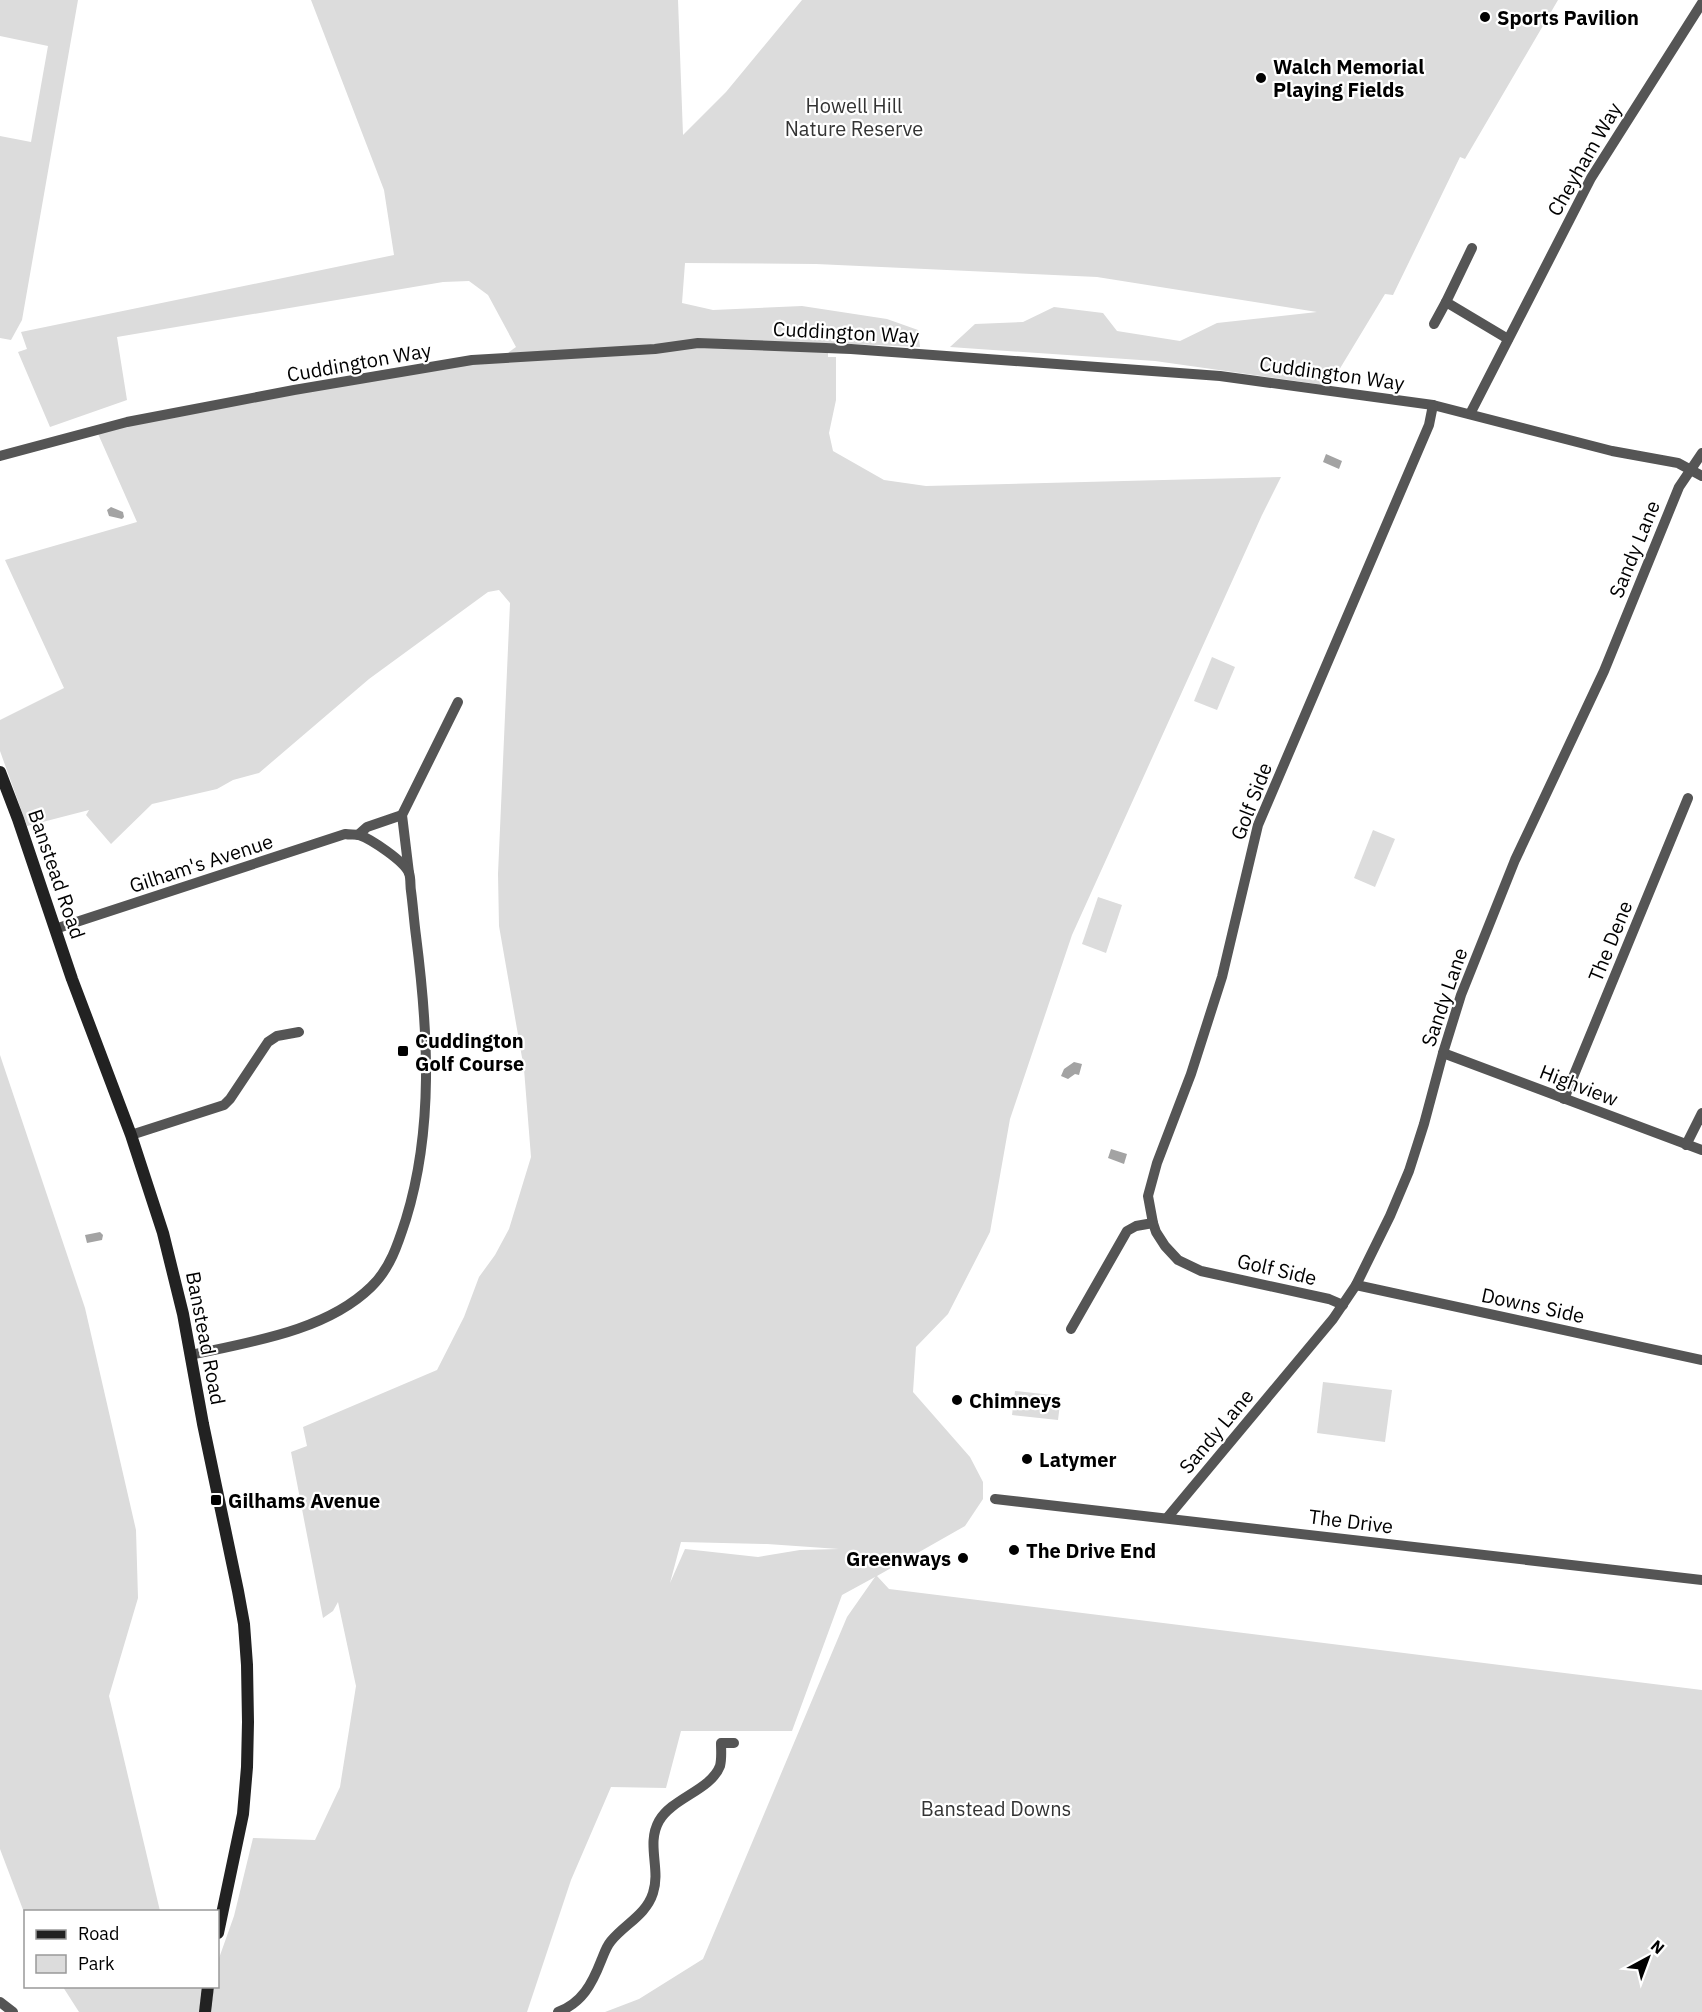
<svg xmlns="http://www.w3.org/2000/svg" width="1702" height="2012" viewBox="0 0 1702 2012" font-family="'IBM Plex Sans',sans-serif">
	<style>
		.green { fill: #dcdcdc; fill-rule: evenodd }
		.water { fill: #a3a3a3 }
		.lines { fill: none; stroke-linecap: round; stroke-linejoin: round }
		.street { stroke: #555; stroke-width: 10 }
		.secondary { stroke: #222; stroke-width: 12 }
		.poi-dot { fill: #000; stroke: #fff; stroke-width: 2 }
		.labels { text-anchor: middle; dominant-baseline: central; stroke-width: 4.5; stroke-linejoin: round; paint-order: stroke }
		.poi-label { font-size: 20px; font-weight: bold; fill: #000; stroke: #fff; text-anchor: start }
		.park-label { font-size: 20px; fill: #333; stroke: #fff }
		.street-label { font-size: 20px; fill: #000; stroke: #fff }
	</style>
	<rect width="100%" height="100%" fill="#fff"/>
	<g class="green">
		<path d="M0 0H78L22 320 11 340 0 338V136L31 142 48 46 0 36Z"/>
		<path d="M311 0H678L683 135 726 92 802 0H1558L1465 159 1460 157 1393 295 1385 294 1333 380 1331 386 1155 361 950 347 975 324 1023 322 1054 307 1103 313 1117 331 1180 341 1217 323 1317 312 1097 277 816 264 685 263 682 303 713 310 802 306 887 319 918 330 920 347 828 343V357H836V400L829 433 833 451 884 480 926 486 1281 477 1262 515 1072 935 1010 1119 990 1232 948 1314 916 1347 913 1392 970 1457 983 1482V1499L965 1526 877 1576 889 1589 1702 1690V2012H605L639 1999 703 1959 847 1617 875 1577 842 1595 792 1731H681L666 1788 611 1787 571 1880 527 2012H79L63 1987 218 1986V1961L234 1916 253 1838 315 1840 340 1787 356 1686 338 1602 333 1611 323 1618 291 1452 307 1446 303 1427 437 1370 464 1317 479 1277 495 1255 509 1229 531 1157 524 1069 499 926 498 874 510 603 499 590 488 592 369 679 259 773 233 780 217 789 152 804 111 844 86 815 89 810 27 826 0 751V720L64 688 5 560 137 522 95 427 394 368 465 364 501 358 516 347 488 295 469 281 443 282 117 337 127 400 50 427 18 352 27 349 21 332 394 255 384 190ZM681 1542 767 1544 839 1549 800 1550 758 1557 685 1549 670 1583Z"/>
		<path d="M1212 657 1235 667 1217 710 1194 701Z"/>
		<path d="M1373 830 1395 839 1375 887 1354 878Z"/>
		<path d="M1098 897 1122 905 1106 953 1082 944Z"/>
		<path d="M0 1055 85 1308 136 1530 138 1598 109 1696 160 1911 26 1912 25 1915 0 1849Z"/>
		<path d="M1323 1382 1392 1390 1385 1442 1317 1433Z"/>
		<path d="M1015 1391 1061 1396 1058 1420 1012 1415Z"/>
	</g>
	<g class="water">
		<path d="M1326 454 1342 461 1339 469 1323 462Z"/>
		<path d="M111 507 123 512 124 517 122 519 109 516 107 510Z"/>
		<path d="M1074 1062 1082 1064 1079 1075 1075 1074 1068 1079 1061 1076 1064 1069Z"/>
		<path d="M1111 1149 1127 1154 1124 1164 1108 1158Z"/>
		<path d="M100 1232 103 1235 102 1240 87 1243 85 1235Z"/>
	</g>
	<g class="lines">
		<g class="street">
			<path d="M1472 248 1446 302 1508 339"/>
			<path d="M1434 324 1446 302"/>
			<path d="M1470 414 1591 178 1702 3"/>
			<path d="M0 456 127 422 294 390 472 360 655 349 698 343 851 349 1220 376 1433 405 1612 451 1678 463 1702 476"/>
			<path d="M358 835 367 827 402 815"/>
			<path d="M409 873 402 815 458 702"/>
			<path d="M55 929 345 834C350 835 355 834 359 835 371 839 404 861 409 873 411 878 410 886 411 891 413 906 414 921 416 936 428 1030 434 1128 406 1219 398 1244 390 1269 371 1287 326 1331 250 1342 191 1355"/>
			<path d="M1443 1053 1702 1150"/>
			<path d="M1564 1099 1688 798"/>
			<path d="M131 1135 224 1105 230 1099 268 1042 277 1036 299 1032"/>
			<path d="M1686 1145 1702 1113"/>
			<path d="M1356 1285 1702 1360"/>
			<path d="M1343 1305 1329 1299 1201 1271 1178 1260 1165 1246 1156 1232 1153 1223 1148 1196 1157 1163 1191 1074 1222 977 1258 825 1429 425 1433 405"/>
			<path d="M1071 1329 1127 1231 1136 1226 1153 1223"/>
			<path d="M995 1499 1702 1580"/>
			<path d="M1167 1518 1333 1319 1356 1285 1390 1216 1409 1171 1424 1124 1443 1053 1461 995 1515 860 1604 671 1679 487 1702 453"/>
			<path d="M0 2002 13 2012"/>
			<path d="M558 2012C582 2003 592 1984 601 1961 604 1954 606 1947 611 1941 625 1924 646 1915 653 1893 661 1869 646 1844 659 1821 672 1798 711 1790 720 1766 722 1758 721 1750 721 1743H734"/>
		</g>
		<g class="secondary">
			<path d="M0 772 18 819 72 979 131 1135 163 1233 183 1314 203 1424 238 1591 244 1624 247 1665 248 1722 247 1767 243 1814 218 1933"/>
			<path d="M205 2012 208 1986"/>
		</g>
	</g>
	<g class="poi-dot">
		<circle cx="1485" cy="17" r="6"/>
		<circle cx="1261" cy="78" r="6"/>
		<rect x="397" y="1045" width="12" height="12" rx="3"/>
		<circle cx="957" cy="1400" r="6"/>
		<circle cx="1027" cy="1459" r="6"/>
		<rect x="210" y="1494" width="12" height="12" rx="3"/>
		<circle cx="1014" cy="1550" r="6"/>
		<circle cx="963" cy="1558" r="6"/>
	</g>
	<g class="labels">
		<g class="poi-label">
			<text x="1497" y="17">Sports Pavilion</text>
			<text x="1273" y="66">Walch Memorial<tspan x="1273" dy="23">Playing Fields</tspan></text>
			<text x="415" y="1040">Cuddington<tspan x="415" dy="23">Golf Course</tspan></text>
			<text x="969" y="1400">Chimneys</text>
			<text x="1039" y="1459">Latymer</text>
			<text x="228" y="1500">Gilhams Avenue</text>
			<text x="1026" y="1550">The Drive End</text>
			<text x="951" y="1558" text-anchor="end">Greenways</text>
		</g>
		<g class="park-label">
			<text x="854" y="105">Howell Hill<tspan x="854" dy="23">Nature Reserve</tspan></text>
			<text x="996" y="1808">Banstead Downs</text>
		</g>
		<g class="street-label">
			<text transform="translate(1584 159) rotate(-60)">Cheyham Way</text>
			<text transform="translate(846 332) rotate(3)">Cuddington Way</text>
			<text transform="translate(359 362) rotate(-10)">Cuddington Way</text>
			<text transform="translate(1332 373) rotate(8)">Cuddington Way</text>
			<text transform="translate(1634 549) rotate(-68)">Sandy Lane</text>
			<text transform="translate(1251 801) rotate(-69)">Golf Side</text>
			<text transform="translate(201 863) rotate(-18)">Gilham's Avenue</text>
			<text transform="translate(57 874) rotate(71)">Banstead Road</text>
			<text transform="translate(1610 941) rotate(-68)">The Dene</text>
			<text transform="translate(1444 997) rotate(-71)">Sandy Lane</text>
			<text transform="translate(1579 1085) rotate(21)">Highview</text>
			<text transform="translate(1277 1269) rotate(13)">Golf Side</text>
			<text transform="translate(1533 1305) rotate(12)">Downs Side</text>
			<text transform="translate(206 1338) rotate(79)">Banstead Road</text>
			<text transform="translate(1216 1431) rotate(-50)">Sandy Lane</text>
			<text transform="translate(1351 1521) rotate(7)">The Drive</text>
		</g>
	</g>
	<rect x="24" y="1910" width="195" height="78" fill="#ffffff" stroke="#999999" stroke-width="1.5"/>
	<rect x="36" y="1930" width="30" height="9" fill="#222222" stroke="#999999" stroke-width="1.5"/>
	<text x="78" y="1940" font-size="18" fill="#000000">Road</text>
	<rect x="36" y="1955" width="30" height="18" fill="#dcdcdc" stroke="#999999" stroke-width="1.5"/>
	<text x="78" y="1970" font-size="18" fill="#000000">Park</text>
	<g transform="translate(1648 1958) rotate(41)" stroke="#ffffff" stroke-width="4.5" paint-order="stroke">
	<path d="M0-4.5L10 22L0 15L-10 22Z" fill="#000000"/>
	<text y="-9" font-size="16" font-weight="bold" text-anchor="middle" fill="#000000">N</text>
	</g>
</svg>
